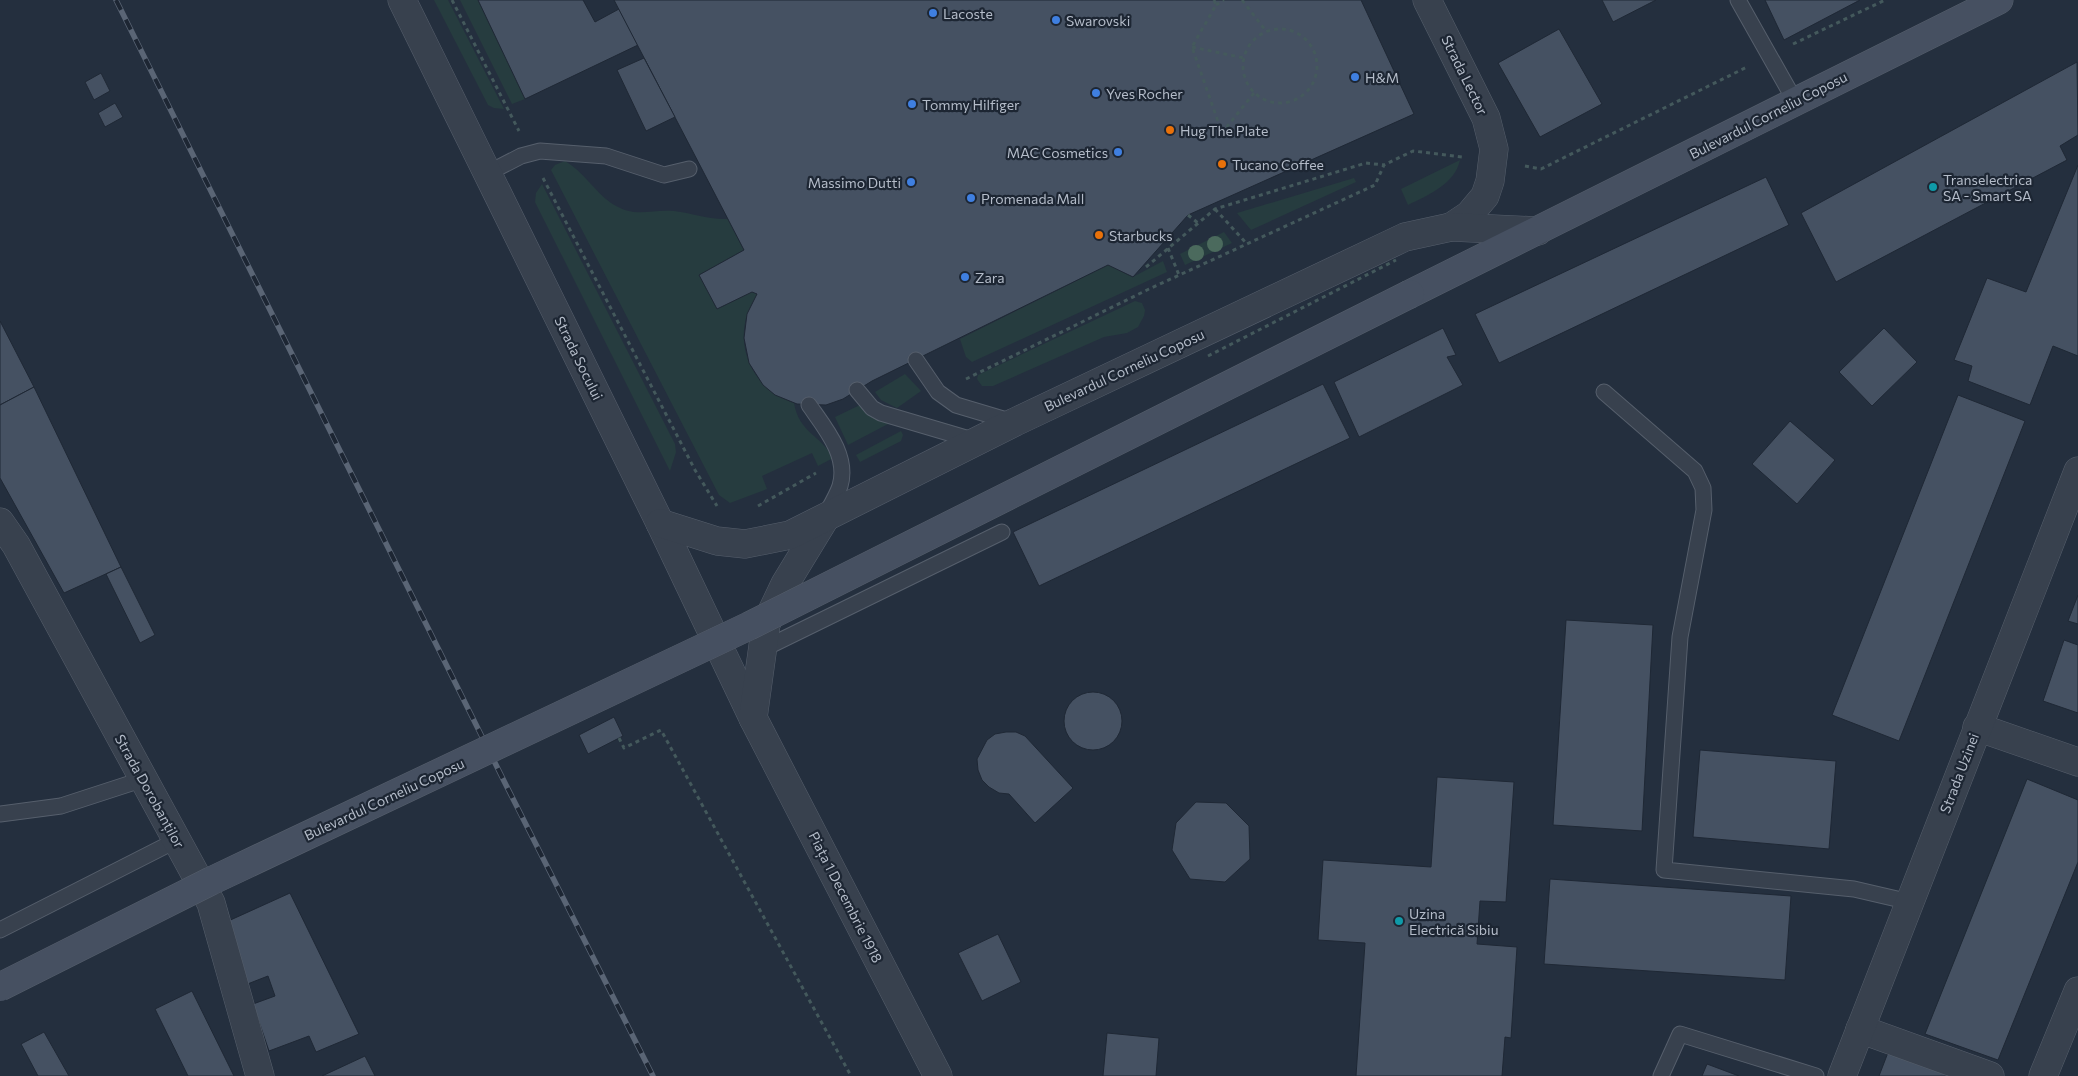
<svg xmlns="http://www.w3.org/2000/svg" width="2078" height="1076" viewBox="0 0 2078 1076" font-family="Commissioner,sans-serif">
	<style>
		.green { fill: #263c3f }
		.building { fill: #455162; stroke: #1f2835 }
		.lines { fill: none; stroke-linecap: round; stroke-linejoin: round }
		.service-casing { stroke: #565f6c; stroke-width: 17 }
		.minor-casing { stroke: #565f6c; stroke-width: 29 }
		.tertiary-casing { stroke: #565f6c; stroke-width: 29 }
		.secondary-casing { stroke: #565f6c; stroke-width: 29 }
		.path { stroke: #44595c; stroke-width: 3; stroke-dasharray: 4 4; stroke-linecap: butt }
		.service { stroke: #38414e; stroke-width: 15 }
		.minor { stroke: #38414e; stroke-width: 28 }
		.tertiary { stroke: #38414e; stroke-width: 28 }
		.secondary { stroke: #465061; stroke-width: 28 }
		.rail-casing { stroke: #5a6575; stroke-width: 5.5 }
		.rail { stroke: #1d2633; stroke-width: 4; stroke-dasharray: 11; stroke-linecap: butt }
		.secondary-bridge-casing { stroke: #565f6c; stroke-width: 29; stroke-linecap: butt }
		.path-bridge { stroke: #44595c; stroke-width: 3; stroke-dasharray: 4 4; stroke-linecap: butt }
		.secondary-bridge { stroke: #465061; stroke-width: 28 }
		.tree { fill: #4b6a5d }
		.shop-dot { fill: #3f7fe0; stroke: #1d2633; stroke-width: 2 }
		.food-dot { fill: #e8710a; stroke: #1d2633; stroke-width: 2 }
		.culture-dot { fill: #0f9aa8; stroke: #1d2633; stroke-width: 2 }
		.labels { text-anchor: middle; dominant-baseline: central; stroke-width: 4.5; stroke-linejoin: round; paint-order: stroke }
		.poi-label { font-size: 14px; fill: #b4bcc9; stroke: #1d2633; text-anchor: start }
		.street-label { font-size: 14px; fill: #b4bcc9; stroke: #1d2633 }
	</style>
	<rect width="100%" height="100%" fill="#242f3e"/>
	<g class="green">
		<path d="M434 0H448L504 109 494 108 488 105Z"/>
		<path d="M460 0H478L525 99 512 104Z"/>
		<path d="M1460 160C1455 184 1428 195 1408 205L1401 189Z"/>
		<path d="M565 161C584 172 594 191 611 203 635 219 649 209 674 211 693 213 708 220 728 219L744 250 699 275 717 309 752 292 757 294C754 301 749 308 747 315 735 353 757 391 794 403 799 433 821 435 833 458L818 466 812 453 762 476 767 489 730 503 719 495 551 170 555 165Z"/>
		<path d="M1354 178 1356 182 1251 230 1237 213Z"/>
		<path d="M542 184 675 444 676 452 670 471 535 202 536 193Z"/>
		<path d="M1224 232 1232 243 1185 265 1180 254Z"/>
		<path d="M1163 261 1167 272 972 362 966 357 960 339 1108 265 1133 277Z"/>
		<path d="M1135 301 1142 303 1145 310 1144 316 1138 327 1127 333 1104 337 993 386H982L977 379 978 375Z"/>
		<path d="M905 374 921 391 897 408 881 400 875 392Z"/>
		<path d="M860 405 888 424 848 445 835 417Z"/>
		<path d="M901 431 903 435 901 441 860 462 856 455Z"/>
	</g>
	<g class="building">
		<path d="M478 0H583L595 22 619 9 638 45 525 99Z"/>
		<path d="M614 0H1361L1414 114 1188 215 1133 277 1108 265 872 381 843 399 826 405 797 404 775 395 763 385 749 363 744 338 747 314 757 294 752 292 717 309 699 275 744 250Z"/>
		<path d="M1602 0H1656L1613 22Z"/>
		<path d="M1765 0H1860L1784 40Z"/>
		<path d="M1559 29 1602 104 1540 137 1498 63Z"/>
		<path d="M644 58 675 117 646 131 617 70Z"/>
		<path d="M2077 62 2078 135 2060 146 2067 160 1836 282 1801 213Z"/>
		<path d="M101 73 110 91 94 100 85 82Z"/>
		<path d="M115 103 123 117 105 127 98 113Z"/>
		<path d="M2078 165V356L2053 346 2030 405 1968 381 1972 366 1954 360 1987 278 2026 292Z"/>
		<path d="M1766 177 1789 225 1499 363 1475 314Z"/>
		<path d="M0 321 34 387 0 405Z"/>
		<path d="M1443 328 1456 355 1447 357 1463 385 1359 437 1334 382Z"/>
		<path d="M1884 328 1917 362 1872 406 1839 372Z"/>
		<path d="M1323 384 1350 438 1039 586 1013 532Z"/>
		<path d="M34 387 121 567 64 593 0 478V405Z"/>
		<path d="M1958 395 2025 421 1899 741 1832 715Z"/>
		<path d="M1790 421 1835 460 1797 504 1752 464Z"/>
		<path d="M121 567 155 635 140 643 106 574Z"/>
		<path d="M2078 595V624L2068 621Z"/>
		<path d="M1566 620 1653 625 1642 831 1553 825Z"/>
		<path d="M2064 640 2078 645V713L2043 701Z"/>
		<circle cx="1093" cy="721" r="29"/>
		<path d="M614 717 623 736 588 754 579 735Z"/>
		<path d="M1006 732H1016L1025 736 1073 788 1035 823 1009 794 999 793 989 787 982 780 978 770 977 759 987 740 995 734Z"/>
		<path d="M1700 750 1836 761 1829 849 1693 837Z"/>
		<path d="M1437 777 1514 782 1506 902 1480 901 1477 944 1517 947 1511 1038 1505 1037 1502 1076H1356L1365 943 1318 940 1323 860 1431 867Z"/>
		<path d="M2027 779 2078 800V862L1998 1060 1925 1034Z"/>
		<path d="M1196 802 1226 803 1249 826 1250 859 1225 882 1190 879 1172 850 1176 823Z"/>
		<path d="M1550 879 1791 896 1785 980 1544 964Z"/>
		<path d="M290 893 359 1034 316 1052 309 1036 269 1051 253 1004 275 996 268 976 245 985 226 922Z"/>
		<path d="M998 934 1021 982 982 1001 958 953Z"/>
		<path d="M192 991 234 1076H188L155 1009Z"/>
		<path d="M44 1032 69 1076H38L21 1044Z"/>
		<path d="M1107 1033 1159 1038 1156 1076H1103Z"/>
		<path d="M1892 1042 1957 1076H1879Z"/>
		<path d="M365 1056 375 1076H322Z"/>
		<path d="M1707 1064 1739 1076H1702Z"/>
	</g>
	<g class="lines">
		<defs>
			<g id="service">
				<path d="M1738 0 1795 101"/>
				<path d="M488 173 521 156 540 151 606 156 664 175 689 169"/>
				<path d="M916 360 938 392 956 405 1013 422"/>
				<path d="M857 390 872 408 881 413 976 441"/>
				<path d="M1604 392 1695 471 1703 488 1704 510 1680 637 1664 870 1854 889 1910 902"/>
				<path d="M809 405C825 428 849 456 840 486 837 495 831 505 826 514"/>
				<path d="M761 650 1002 532"/>
				<path d="M0 814 61 806 144 779"/>
				<path d="M0 930 177 840"/>
				<path d="M1661 1076 1680 1034 1816 1076"/>
			</g>
			<g id="minor">
				<path d="M402 0 660 523 753 718"/>
				<path d="M1427 0 1486 118 1494 149 1490 181 1485 196 1469 215 1451 227"/>
				<path d="M0 522 16 545 211 903 260 1076"/>
				<path d="M1977 727 2078 762"/>
				<path d="M1860 1029 1990 1076"/>
				<path d="M2043 1076 2078 991"/>
			</g>
			<g id="tertiary">
				<path d="M824 520 785 584 766 624 753 718 938 1076"/>
				<path d="M660 523 717 541 745 544 790 535 1015 422 1405 237 1451 227 1538 231"/>
				<path d="M1842 1076 2078 471"/>
			</g>
			<path id="secondary" d="M1410 294 1999 0"/>
		</defs>
		<use href="#service" class="service-casing"/>
		<use href="#minor" class="minor-casing"/>
		<use href="#tertiary" class="tertiary-casing"/>
		<use href="#secondary" class="secondary-casing"/>
		<g class="path">
			<path d="M452 0 519 131"/>
			<path d="M1214 0 1216 5 1192 47 1222 133 1254 93"/>
			<path d="M1242 0 1266 31"/>
			<path d="M1216 5 1224 0"/>
			<circle cx="1280" cy="66" r="37"/>
			<path d="M1793 44 1885 0"/>
			<path d="M1192 47 1244 58"/>
			<path d="M1525 166 1541 169 1747 67"/>
			<path d="M543 178 695 470 717 506"/>
			<path d="M1215 209 1247 244"/>
			<path d="M1188 215 1198 223"/>
			<path d="M1168 248 1179 275"/>
			<path d="M1146 267 1215 209 1366 163 1384 165"/>
			<path d="M966 379 1149 289 1375 185 1384 165 1413 151 1462 157"/>
			<path d="M758 506 816 473"/>
			<path d="M619 738 624 748 661 730 851 1076"/>
		</g>
		<use href="#service" class="service"/>
		<use href="#minor" class="minor"/>
		<use href="#tertiary" class="tertiary"/>
		<use href="#secondary" class="secondary"/>
		<defs>
			<path id="rail" d="M116 0 506 785 653 1076"/>
		</defs>
		<use href="#rail" class="rail-casing"/>
		<use href="#rail" class="rail"/>
		<defs>
			<path id="secondary-bridge" d="M0 987 211 881 749 626 1410 294"/>
		</defs>
		<use href="#secondary-bridge" class="secondary-bridge-casing"/>
		<path class="path-bridge" d="M1208 356 1396 260"/>
		<use href="#secondary-bridge" class="secondary-bridge"/>
	</g>
	<g class="tree">
		<circle cx="1215" cy="244" r="8"/>
		<circle cx="1196" cy="253" r="8"/>
	</g>
	<g class="shop-dot">
		<circle cx="933" cy="13" r="5"/>
		<circle cx="1056" cy="20" r="5"/>
		<circle cx="1355" cy="77" r="5"/>
		<circle cx="1096" cy="93" r="5"/>
		<circle cx="912" cy="104" r="5"/>
		<circle cx="1118" cy="152" r="5"/>
		<circle cx="911" cy="182" r="5"/>
		<circle cx="971" cy="198" r="5"/>
		<circle cx="965" cy="277" r="5"/>
	</g>
	<g class="food-dot">
		<circle cx="1170" cy="130" r="5"/>
		<circle cx="1222" cy="164" r="5"/>
		<circle cx="1099" cy="235" r="5"/>
	</g>
	<g class="culture-dot">
		<circle cx="1933" cy="187" r="5"/>
		<circle cx="1399" cy="921" r="5"/>
	</g>
	<g class="labels">
		<g class="poi-label">
			<text x="943" y="13">Lacoste</text>
			<text x="1066" y="20">Swarovski</text>
			<text x="1365" y="77">H&amp;M</text>
			<text x="1106" y="93">Yves Rocher</text>
			<text x="922" y="104">Tommy Hilfiger</text>
			<text x="1180" y="130">Hug The Plate</text>
			<text x="1108" y="152" text-anchor="end">MAC Cosmetics</text>
			<text x="1232" y="164">Tucano Coffee</text>
			<text x="1943" y="179">Transelectrica<tspan x="1943" dy="16">SA - Smart SA</tspan></text>
			<text x="901" y="182" text-anchor="end">Massimo Dutti</text>
			<text x="981" y="198">Promenada Mall</text>
			<text x="1109" y="235">Starbucks</text>
			<text x="975" y="277">Zara</text>
			<text x="1409" y="913">Uzina<tspan x="1409" dy="16">Electrică Sibiu</tspan></text>
		</g>
		<g class="street-label">
			<text transform="translate(1465 75) rotate(64)">Strada Lector</text>
			<text transform="translate(1768 115) rotate(-27)">Bulevardul Corneliu Coposu</text>
			<text transform="translate(579 358) rotate(64)">Strada Socului</text>
			<text transform="translate(1124 370) rotate(-25)">Bulevardul Corneliu Coposu</text>
			<text transform="translate(1959 773) rotate(-69)">Strada Uzinei</text>
			<text transform="translate(150 791) rotate(61)">Strada Dorobanților</text>
			<text transform="translate(384 799) rotate(-25)">Bulevardul Corneliu Coposu</text>
			<text transform="translate(846 897) rotate(63)">Piața 1 Decembrie 1918</text>
		</g>
	</g>
</svg>
